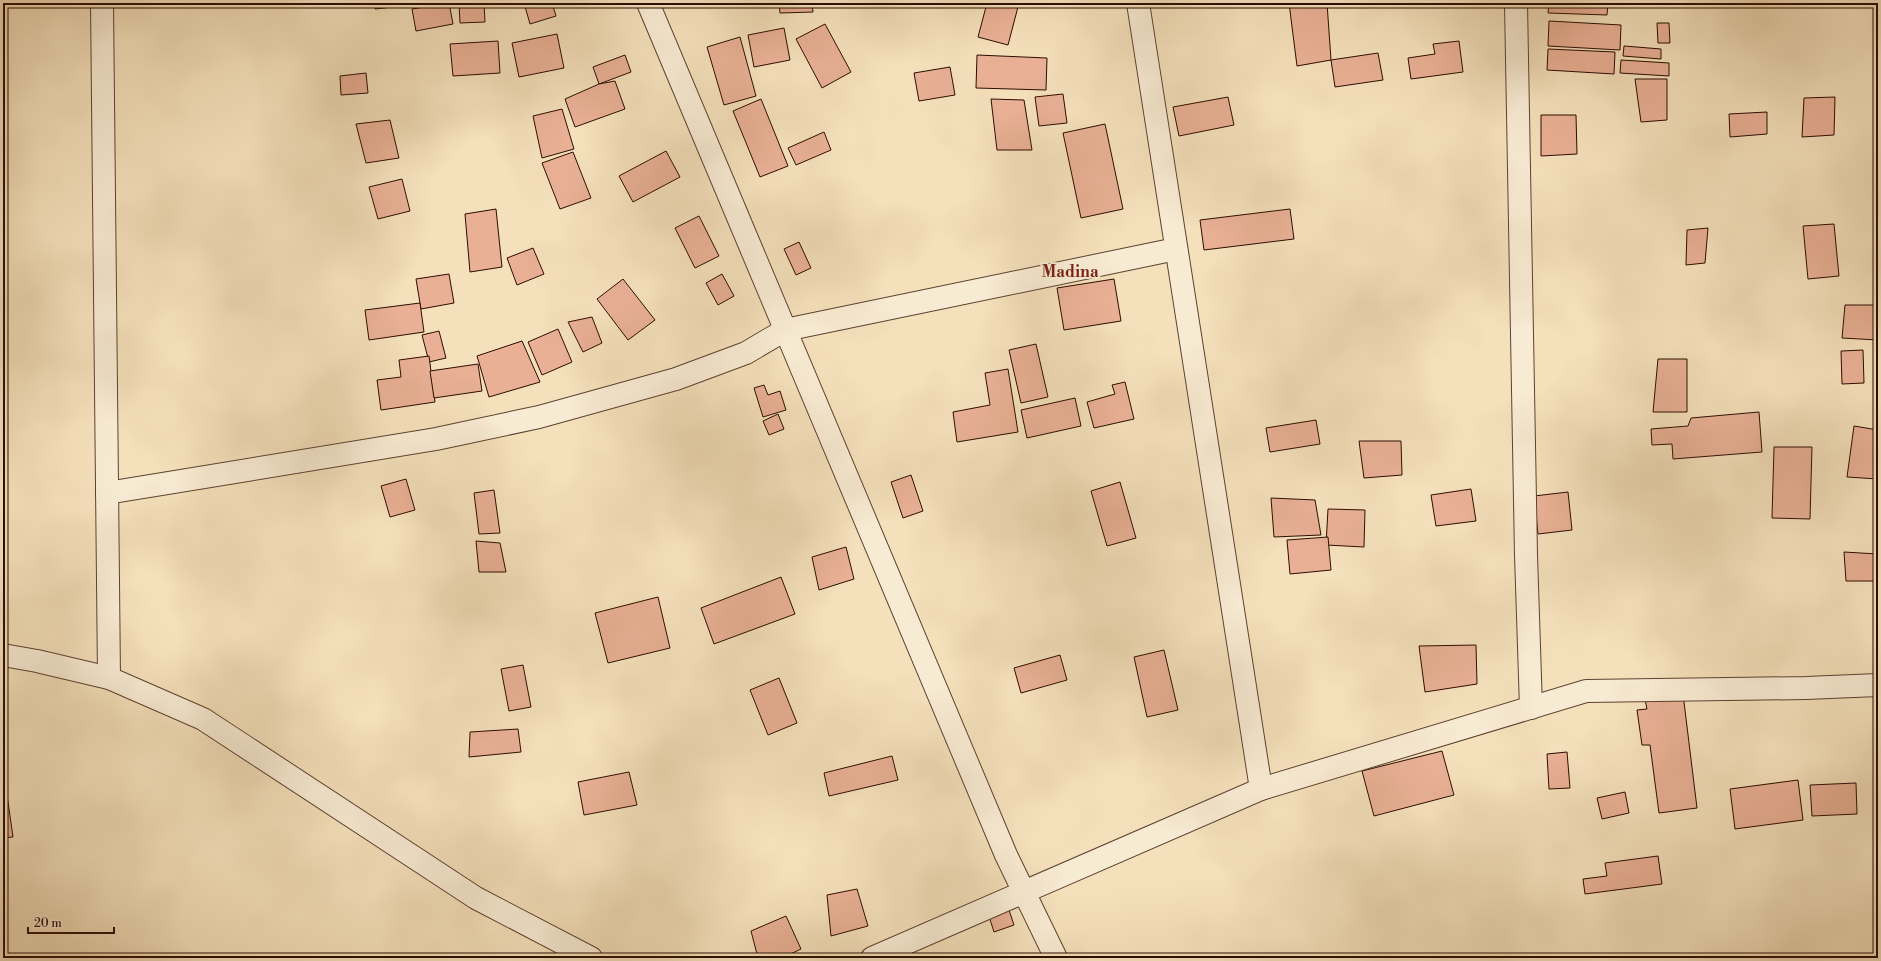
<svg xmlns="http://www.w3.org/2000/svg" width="1881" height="961" viewBox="0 0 1881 961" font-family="'Libre Bodoni',serif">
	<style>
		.building { fill: #e9b095; stroke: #2c0c01 }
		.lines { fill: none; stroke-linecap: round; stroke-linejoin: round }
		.minor-casing { stroke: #5e4130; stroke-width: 24 }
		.tertiary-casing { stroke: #5e4130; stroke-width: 24 }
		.minor { stroke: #f8ebd3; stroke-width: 22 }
		.tertiary { stroke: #f8ebd3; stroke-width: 22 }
		.labels { text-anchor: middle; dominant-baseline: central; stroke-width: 3.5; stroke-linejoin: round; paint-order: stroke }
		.quarter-label { font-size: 16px; font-weight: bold; fill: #7a1f14; stroke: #f8ebd3 }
	</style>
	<rect width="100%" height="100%" fill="#f4e0bb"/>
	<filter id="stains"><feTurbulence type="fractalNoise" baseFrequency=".005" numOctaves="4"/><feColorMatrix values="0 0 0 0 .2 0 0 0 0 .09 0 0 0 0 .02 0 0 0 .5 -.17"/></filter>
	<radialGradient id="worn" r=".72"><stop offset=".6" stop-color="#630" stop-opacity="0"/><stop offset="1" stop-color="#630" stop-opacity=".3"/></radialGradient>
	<g class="building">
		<path d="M374 3H410V5L375 9Z"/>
		<path d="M449 3 453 24 416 31 412 9Z"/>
		<path d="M459 3H484L485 22 460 23Z"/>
		<path d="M524 3H552L556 16 530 24Z"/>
		<path d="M779 3H812L813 12 780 13Z"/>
		<path d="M987 3H1019L1008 45 978 37Z"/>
		<path d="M1289 3H1327L1331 60 1297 66Z"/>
		<path d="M1549 3H1608L1607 15 1548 13Z"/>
		<path d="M1549 21 1621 25 1620 50 1548 46Z"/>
		<path d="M1657 23H1669L1670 43H1658Z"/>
		<path d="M825 24 851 72 822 88 796 39Z"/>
		<path d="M784 28 790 60 754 67 748 35Z"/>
		<path d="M557 34 564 68 519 77 512 43Z"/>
		<path d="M740 37 756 96 724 105 707 47Z"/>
		<path d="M498 41 500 73 453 76 450 44Z"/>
		<path d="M1459 41 1463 72 1411 79 1408 58 1435 54 1433 44Z"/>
		<path d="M1624 46 1661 49V59L1623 56Z"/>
		<path d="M1548 49 1615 52 1614 74 1547 70Z"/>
		<path d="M1378 53 1383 80 1335 87 1331 60Z"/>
		<path d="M625 55 631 72 599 84 593 67Z"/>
		<path d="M977 55 1047 58 1046 90 976 88Z"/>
		<path d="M1621 60 1669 63V76L1620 73Z"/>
		<path d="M950 67 955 95 919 101 914 73Z"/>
		<path d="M366 73 368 93 341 95 340 76Z"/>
		<path d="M1635 79H1667V120L1641 122Z"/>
		<path d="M615 81 625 109 575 127 565 99 599 84Z"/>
		<path d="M1063 94 1067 123 1039 126 1035 97Z"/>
		<path d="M1228 97 1234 125 1179 136 1173 107Z"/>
		<path d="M1835 97 1834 135 1802 137 1804 98Z"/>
		<path d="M761 99 788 166 760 177 733 111Z"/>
		<path d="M991 99 1024 100 1032 150H997Z"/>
		<path d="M562 109 574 149 542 158 533 116Z"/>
		<path d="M1767 112V134L1730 137 1729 114Z"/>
		<path d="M1541 115H1576L1577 154 1541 156Z"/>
		<path d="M390 120 399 158 366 163 356 124Z"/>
		<path d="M1105 124 1123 209 1081 218 1063 133Z"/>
		<path d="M824 132 831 150 796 165 788 148Z"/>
		<path d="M666 151 680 177 633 202 619 176Z"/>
		<path d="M573 152 591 198 560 209 542 163Z"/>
		<path d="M402 179 410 211 378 219 369 187Z"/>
		<path d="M496 209 502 267 470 272 465 214Z"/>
		<path d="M1290 209 1294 239 1204 250 1200 220Z"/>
		<path d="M699 216 719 256 695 268 675 228Z"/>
		<path d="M1834 224 1839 276 1808 279 1803 226Z"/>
		<path d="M1708 228 1705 263 1686 265 1687 230Z"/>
		<path d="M799 242 811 268 796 275 784 249Z"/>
		<path d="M533 248 544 274 517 285 507 258Z"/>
		<path d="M449 274 454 303 421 309 416 279Z"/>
		<path d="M722 274 734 296 718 305 706 283Z"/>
		<path d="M623 279 655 320 628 340 597 299Z"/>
		<path d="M1114 279 1121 321 1064 330 1057 288Z"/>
		<path d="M420 303 424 332 369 340 365 310Z"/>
		<path d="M1845 305H1878V340L1842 338Z"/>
		<path d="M592 317 602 343 583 352 568 322Z"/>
		<path d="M558 329 572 362 542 375 528 342Z"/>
		<path d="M439 331 446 358 429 362 422 335Z"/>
		<path d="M522 341 540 382 489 397 477 356Z"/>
		<path d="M1036 344 1048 397 1021 403 1009 350Z"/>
		<path d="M1863 350 1864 383 1842 384 1841 351Z"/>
		<path d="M429 356 435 402 381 410 377 380 401 377 399 360Z"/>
		<path d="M1658 359H1687V412H1653Z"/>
		<path d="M478 364 482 391 434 398 430 371Z"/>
		<path d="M1008 369 1018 432 957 442 953 412 990 405 985 373Z"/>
		<path d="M1125 382 1134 419 1094 428 1087 402 1115 394 1112 385Z"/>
		<path d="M764 385 768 395 780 391 786 410 763 417 754 388Z"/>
		<path d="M1075 398 1081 426 1027 438 1021 410Z"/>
		<path d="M1759 412 1762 452 1673 459 1672 444 1652 445 1651 429 1688 426 1691 418Z"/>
		<path d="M778 414 784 429 769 435 763 421Z"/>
		<path d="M1316 420 1320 444 1270 452 1266 428Z"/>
		<path d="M1854 426 1878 430V479L1847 477Z"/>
		<path d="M1359 441H1401L1402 475 1364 478Z"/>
		<path d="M1774 447H1812L1810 519 1772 518Z"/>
		<path d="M911 475 923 511 903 518 891 482Z"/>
		<path d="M406 479 415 510 390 517 381 486Z"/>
		<path d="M1120 482 1136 538 1107 546 1091 491Z"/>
		<path d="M1471 489 1476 521 1436 526 1431 495Z"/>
		<path d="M494 490 500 533 479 534 474 493Z"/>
		<path d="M1568 492 1572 530 1538 534 1534 496Z"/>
		<path d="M1271 498 1315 500 1321 535 1274 537Z"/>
		<path d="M1328 509 1365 510 1364 547 1326 545Z"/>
		<path d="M1328 537 1331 570 1290 574 1287 540Z"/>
		<path d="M476 541 500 543 506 572H479Z"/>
		<path d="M846 547 854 579 819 590 812 557Z"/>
		<path d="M1844 552 1878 554V581H1846Z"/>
		<path d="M781 577 795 614 714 644 701 608Z"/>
		<path d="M658 597 670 648 608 663 595 613Z"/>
		<path d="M1476 645 1477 684 1425 692 1419 646Z"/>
		<path d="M1164 650 1178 710 1147 717 1134 657Z"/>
		<path d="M1060 655 1067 680 1021 693 1014 668Z"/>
		<path d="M523 665 531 707 509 711 501 669Z"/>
		<path d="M779 678 797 723 768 735 750 690Z"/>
		<path d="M1683 694 1697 808 1659 813 1650 745H1642L1637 710 1647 709 1645 699Z"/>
		<path d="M518 729 521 752 469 757 470 732Z"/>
		<rect x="1876" y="742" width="2" height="21"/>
		<path d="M1442 751 1454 795 1374 816 1362 771Z"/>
		<path d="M1567 752 1570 788 1549 789 1547 754Z"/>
		<path d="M892 756 898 780 829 796 824 773Z"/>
		<path d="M3 767 13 837 3 838Z"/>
		<path d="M629 772 637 805 584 815 578 782Z"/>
		<path d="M1798 780 1803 820 1735 829 1730 789Z"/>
		<path d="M1856 783 1857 814 1812 816 1810 785Z"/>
		<path d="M1625 792 1629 813 1602 819 1597 798Z"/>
		<path d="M1658 856 1662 884 1585 894 1583 879 1607 876 1605 863Z"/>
		<path d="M857 889 868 926 831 936 827 895Z"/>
		<path d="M1007 904 1014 925 994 932 987 910Z"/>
		<path d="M786 916 801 949 782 958H758L751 931Z"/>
		<path d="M1001 954 1003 958H994Z"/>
	</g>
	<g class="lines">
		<defs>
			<g id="minor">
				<path d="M102 3 109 678"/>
				<path d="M1138 3 1261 789"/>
				<path d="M1516 3 1526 555 1531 708"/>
				<path d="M107 493 436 439 539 417 676 379 746 353 785 330 1176 249"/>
				<path d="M3 655 37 661 109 678 203 719 476 898 591 958"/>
				<path d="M872 958 1261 789 1586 691 1806 688 1878 685"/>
			</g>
			<path id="tertiary" d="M648 3 1006 855 1056 958"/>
		</defs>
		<use href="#minor" class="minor-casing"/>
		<use href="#tertiary" class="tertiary-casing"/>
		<use href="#minor" class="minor"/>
		<use href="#tertiary" class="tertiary"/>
	</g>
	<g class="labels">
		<g class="quarter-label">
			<text x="1070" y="272">Madina</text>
		</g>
	</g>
	<rect width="1881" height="961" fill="none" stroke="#f4e0bb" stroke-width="16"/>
	<rect x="4" y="4" width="1873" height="953" fill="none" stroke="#2c0c01" stroke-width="2"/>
	<rect x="8" y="8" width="1865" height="945" fill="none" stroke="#2c0c01"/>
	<path d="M28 927v6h86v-6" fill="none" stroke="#2c0c01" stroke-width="2"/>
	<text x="34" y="927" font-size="12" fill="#2c0c01" stroke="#f8ebd3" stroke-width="3" paint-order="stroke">20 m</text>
	<rect width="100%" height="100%" filter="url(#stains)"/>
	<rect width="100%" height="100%" fill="url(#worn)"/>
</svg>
